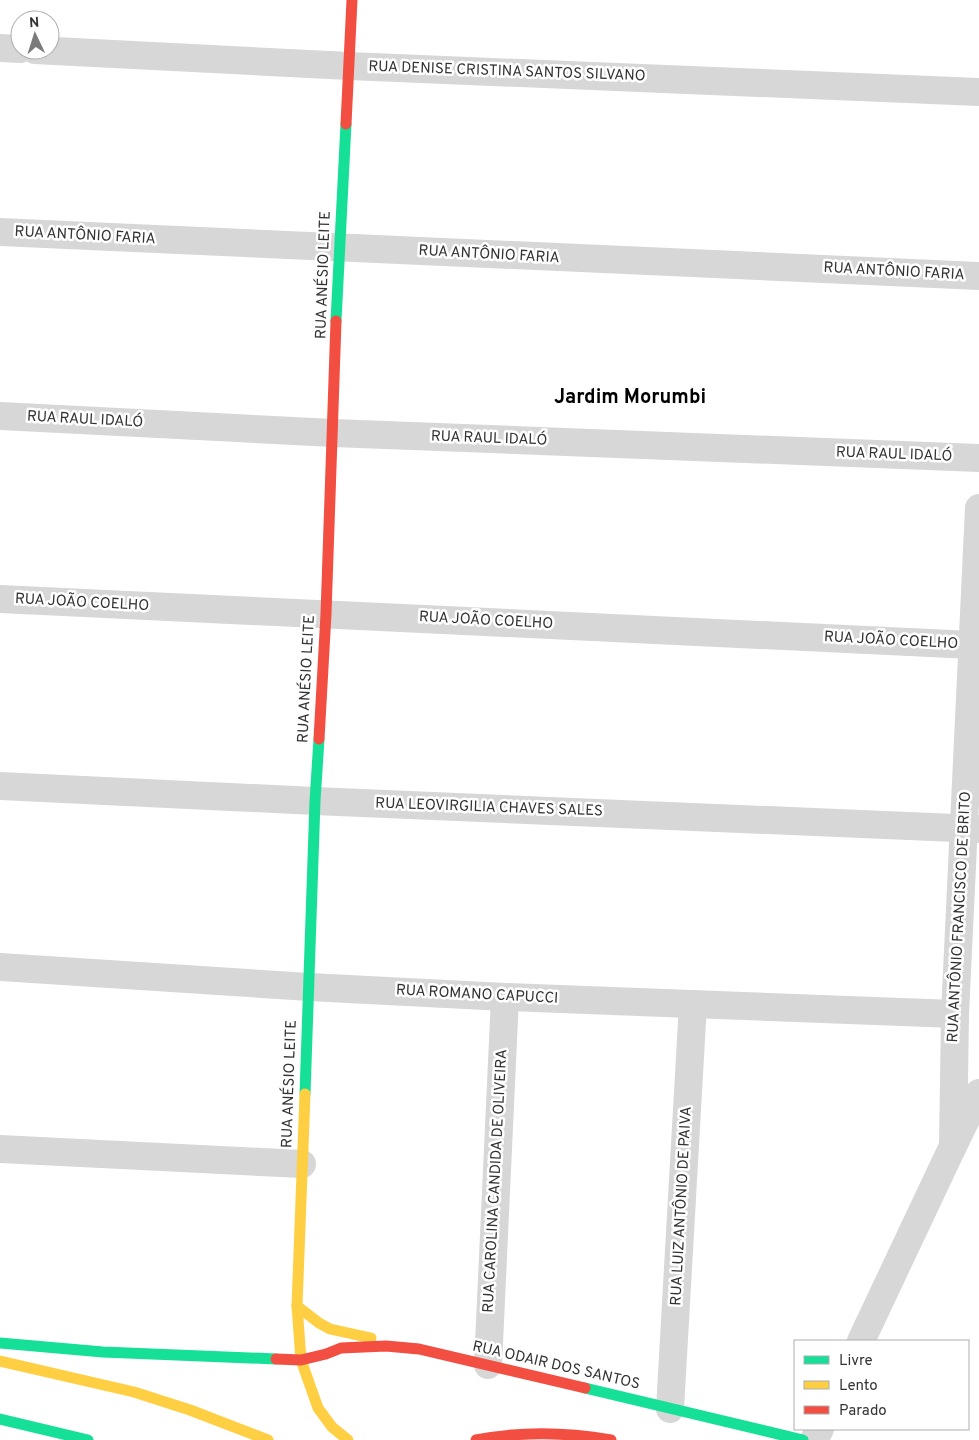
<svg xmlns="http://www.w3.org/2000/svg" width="979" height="1440" viewBox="0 0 979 1440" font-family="Overpass,sans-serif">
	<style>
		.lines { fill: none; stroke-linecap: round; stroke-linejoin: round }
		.street { stroke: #d7d7d7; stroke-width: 28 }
		.fast { stroke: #16e098; stroke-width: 11 }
		.slow { stroke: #ffcf43; stroke-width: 11 }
		.jam { stroke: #f24e42; stroke-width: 11 }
		.labels { text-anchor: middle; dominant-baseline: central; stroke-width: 5; stroke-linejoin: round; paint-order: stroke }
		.street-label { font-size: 15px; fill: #333; stroke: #fff }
		.district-label { font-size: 20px; font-weight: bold; fill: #000; stroke: #fff }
	</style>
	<rect width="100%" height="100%" fill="#fff"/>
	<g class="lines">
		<g class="street">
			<path d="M0 48 20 49"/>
			<path d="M35 50 349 66 979 92"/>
			<path d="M0 232 979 276"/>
			<path d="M0 416 333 433 979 458"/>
			<path d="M0 599 972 645"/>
			<path d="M0 786 315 801 979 829"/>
			<path d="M0 967 309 987 505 997 955 1014"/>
			<path d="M953 1146 955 1014 979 508"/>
			<path d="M0 1149 302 1164"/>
			<path d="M861 1341 953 1146 979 1093"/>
			<path d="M488 1365 505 997"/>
			<path d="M670 1409 693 1004"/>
			<path d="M814 1440 820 1429"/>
		</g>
		<g class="fast">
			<path d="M336 321 346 124"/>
			<path d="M305 1094 315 801 319 739"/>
			<path d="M0 1343 103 1352 276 1359"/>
			<path d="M585 1388 803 1440"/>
			<path d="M0 1419 88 1440"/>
		</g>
		<g class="slow">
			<path d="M305 1094 297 1306 301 1360 318 1408 332 1427 348 1440"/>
			<path d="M297 1306 319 1323 330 1329 371 1338"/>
			<path d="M0 1361 134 1392 190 1410 268 1440"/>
		</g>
		<g class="jam">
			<path d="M346 124 352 0"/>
			<path d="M319 739 326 614 336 321"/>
			<path d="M276 1359 301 1360 326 1354 341 1348 386 1346 419 1349 585 1388"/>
			<path d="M476 1440C522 1431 565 1432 611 1440"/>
		</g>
	</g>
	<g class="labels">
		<g class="street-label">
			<text transform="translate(507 72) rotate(2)">RUA DENISE CRISTINA SANTOS SILVANO</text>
			<text transform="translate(85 236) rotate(3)">RUA ANTÔNIO FARIA</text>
			<text transform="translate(489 255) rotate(3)">RUA ANTÔNIO FARIA</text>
			<text transform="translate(894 272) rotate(3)">RUA ANTÔNIO FARIA</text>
			<text transform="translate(324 275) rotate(-88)">RUA ANÉSIO LEITE</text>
			<text transform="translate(85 420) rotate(3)">RUA RAUL IDALÓ</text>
			<text transform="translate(489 439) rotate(2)">RUA RAUL IDALÓ</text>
			<text transform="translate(894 455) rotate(2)">RUA RAUL IDALÓ</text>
			<text transform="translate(82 603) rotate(3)">RUA JOÃO COELHO</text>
			<text transform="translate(486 621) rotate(3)">RUA JOÃO COELHO</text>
			<text transform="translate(891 641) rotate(3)">RUA JOÃO COELHO</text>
			<text transform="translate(307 679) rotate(-87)">RUA ANÉSIO LEITE</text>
			<text transform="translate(489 808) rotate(2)">RUA LEOVIRGILIA CHAVES SALES</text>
			<text transform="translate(960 917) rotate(-87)">RUA ANTÔNIO FRANCISCO DE BRITO</text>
			<text transform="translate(477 995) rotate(3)">RUA ROMANO CAPUCCI</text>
			<text transform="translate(290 1084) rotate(-88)">RUA ANÉSIO LEITE</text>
			<text transform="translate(496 1181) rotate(-87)">RUA CAROLINA CANDIDA DE OLIVEIRA</text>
			<text transform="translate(682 1206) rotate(-87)">RUA LUIZ ANTÔNIO DE PAIVA</text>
			<text transform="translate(556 1366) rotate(13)">RUA ODAIR DOS SANTOS</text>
		</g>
		<g class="district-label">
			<text x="630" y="398">Jardim Morumbi</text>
		</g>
	</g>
	<rect x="794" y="1340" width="175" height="90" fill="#ffffff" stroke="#adadad"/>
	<rect x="804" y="1356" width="25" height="8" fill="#16e098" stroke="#adadad"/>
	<text x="839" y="1365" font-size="15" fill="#333333">Livre</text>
	<rect x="804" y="1381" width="25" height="8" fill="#ffcf43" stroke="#adadad"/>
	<text x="839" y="1390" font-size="15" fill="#333333">Lento</text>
	<rect x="804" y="1406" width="25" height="8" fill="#f24e42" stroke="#adadad"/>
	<text x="839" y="1415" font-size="15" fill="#333333">Parado</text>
	<g transform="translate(35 35) rotate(356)"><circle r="24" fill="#ffffff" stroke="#adadad"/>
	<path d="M0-4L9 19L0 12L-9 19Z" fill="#7a7a7a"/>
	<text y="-8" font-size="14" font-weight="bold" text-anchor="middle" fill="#333333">N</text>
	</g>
</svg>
